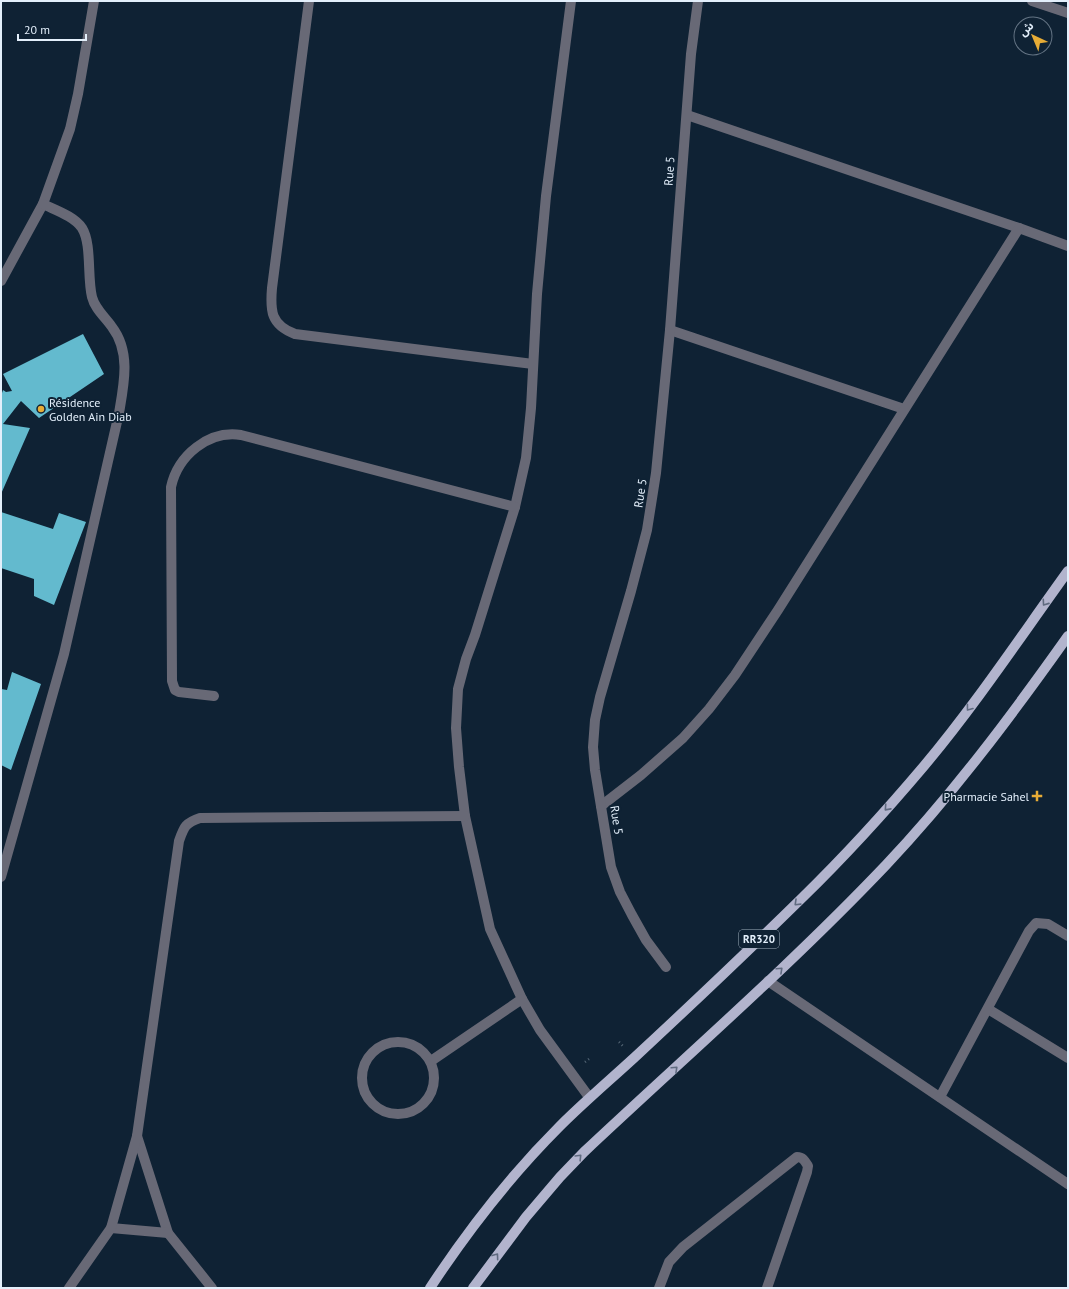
<svg xmlns="http://www.w3.org/2000/svg" width="1069" height="1289" viewBox="0 0 1069 1289" font-family="'PT Sans','Noto Sans Arabic',sans-serif">
	<style>
		.building { fill: #63bace }
		.lines { fill: none; stroke-linecap: round; stroke-linejoin: round }
		.path { stroke: #576878; stroke-width: 2.5; stroke-dasharray: 1 3; stroke-linecap: butt }
		.street { stroke: #686976; stroke-width: 10 }
		.primary { stroke: #b2b4cd; stroke-width: 10 }
		.oneway { stroke: #606b80 }
		.poi-dot { fill: #e7ac36; stroke: #0f2234; stroke-width: 1.5 }
		.labels { text-anchor: middle; dominant-baseline: central; stroke-width: 4; stroke-linejoin: round; paint-order: stroke }
		.shield { fill: #0f2234; stroke: #a3b2bf; stroke-width: 1 }
		.shield-label { font-size: 11px; font-weight: bold; fill: #e3effb }
		.street-label { font-size: 12px; fill: #e3effb; stroke: #0f2234 }
		.poi-label { font-size: 12px; fill: #e3effb; stroke: #0f2234; text-anchor: start }
	</style>
	<rect width="100%" height="100%" fill="#0f2234"/>
	<g class="building">
		<path d="M83 334 104 374 39 418 21 401 3 424 30 428 1 494V396L3 390 6 392 12 391 3 374Z"/>
		<path d="M1 512 53 529 59 513 86 522 54 605 34 596V579L1 568Z"/>
		<path d="M12 672 41 684 11 770 1 765V689L7 690Z"/>
	</g>
	<g class="lines">
		<g class="path">
			<path d="M619 1042 623 1046"/>
			<path d="M585 1062 589 1059"/>
		</g>
		<g class="street">
			<path d="M309 1 272 288C270 311 271 325 295 334L533 364"/>
			<path d="M571 1 546 196 537 294 531 408 526 458 515 507 475 635 466 659 458 689 456 728 459 767 465 816 490 929 522 999 540 1030 589 1097"/>
			<path d="M1032 1 1068 13"/>
			<path d="M687 115 1019 228 1068 246"/>
			<path d="M1 281 43 204 70 129 78 94 94 1"/>
			<path d="M670 330 904 409"/>
			<path d="M214 696 179 692 175 690 172 681 171 487C178 455 209 430 241 435L515 507"/>
			<path d="M601 806 641 775 683 738 709 709 735 675 778 610 1019 228"/>
			<path d="M1 877 64 654 119 413C124 384 131 352 112 327 105 317 95 309 92 297 87 277 92 244 82 228 74 216 55 210 43 204"/>
			<path d="M666 967 646 940 632 915 620 892 611 867 595 770 593 747 595 720 600 697 631 591 647 530 656 473 670 330 691 54 698 1"/>
			<path d="M768 981 1068 1184"/>
			<path d="M988 1009 1068 1058"/>
			<circle cx="398" cy="1078" r="36"/>
			<path d="M431 1061 522 999"/>
			<path d="M940 1097 1029 931 1036 923 1048 924 1068 936"/>
			<path d="M137 1136 168 1233 212 1288"/>
			<path d="M111 1228 168 1233"/>
			<path d="M69 1288 111 1228 137 1136 179 841C184 827 185 823 200 818L465 816"/>
			<path d="M659 1288 669 1262 683 1247 797 1157C803 1157 805 1161 808 1166L807 1172 767 1288"/>
		</g>
		<g class="primary">
			<path d="M430 1288C468 1230 511 1175 560 1126 584 1102 610 1080 635 1057 691 1005 748 951 803 897 845 856 886 811 924 766 976 704 1021 636 1068 571"/>
			<path d="M473 1288 526 1217 560 1177 584 1152C685 1057 790 966 886 865 953 794 1012 715 1068 636"/>
		</g>
	</g>
	<defs><path id="oneway-chevron" d="M-2-3.5L2.5 0L-2 3.5" fill="none" stroke-width="1.6" stroke-linecap="round" stroke-linejoin="round"/></defs>
	<g class="oneway">
		<use href="#oneway-chevron" transform="translate(1045 603) rotate(125)"/>
		<use href="#oneway-chevron" transform="translate(969 708) rotate(127)"/>
		<use href="#oneway-chevron" transform="translate(887 808) rotate(132)"/>
		<use href="#oneway-chevron" transform="translate(797 903) rotate(136)"/>
		<use href="#oneway-chevron" transform="translate(780 970) rotate(-43)"/>
		<use href="#oneway-chevron" transform="translate(675 1069) rotate(-43)"/>
		<use href="#oneway-chevron" transform="translate(579 1157) rotate(-46)"/>
		<use href="#oneway-chevron" transform="translate(496 1256) rotate(-54)"/>
	</g>
	<g class="poi-dot">
		<circle cx="41" cy="409" r="4"/>
		<path d="M1035 790h4v4h4v4h-4v4h-4v-4h-4v-4h4z"/>
	</g>
	<g class="labels">
		<rect class="shield" x="739" y="930" width="40" height="18" rx="3"/>
		<g class="shield-label">
			<text x="759" y="939">RR320</text>
		</g>
		<g class="street-label">
			<text transform="translate(669 171) rotate(-86)">Rue 5</text>
			<text transform="translate(640 493) rotate(-81)">Rue 5</text>
			<text transform="translate(617 820) rotate(81)">Rue 5</text>
		</g>
		<g class="poi-label">
			<text x="49" y="402">Résidence<tspan x="49" dy="14">Golden Ain Diab</tspan></text>
			<text x="1029" y="796" text-anchor="end">Pharmacie Sahel</text>
		</g>
	</g>
	<rect width="1069" height="1289" fill="none" stroke="#e3effb" stroke-width="4"/>
	<g transform="translate(1033 36) rotate(316)"><circle r="19" fill="#0f2234" stroke="#647484"/>
	<path d="M0-3L7 15L0 10L-7 15Z" fill="#e7ac36"/>
	<text y="-6" font-size="11" font-weight="bold" text-anchor="middle" fill="#e3effb">ش</text>
	</g>
	<path d="M18 34v6h68v-6" fill="none" stroke="#e3effb" stroke-width="2"/>
	<text x="24" y="34" font-size="12" fill="#e3effb" stroke="#0f2234" stroke-width="3" paint-order="stroke">20 m</text>
</svg>
